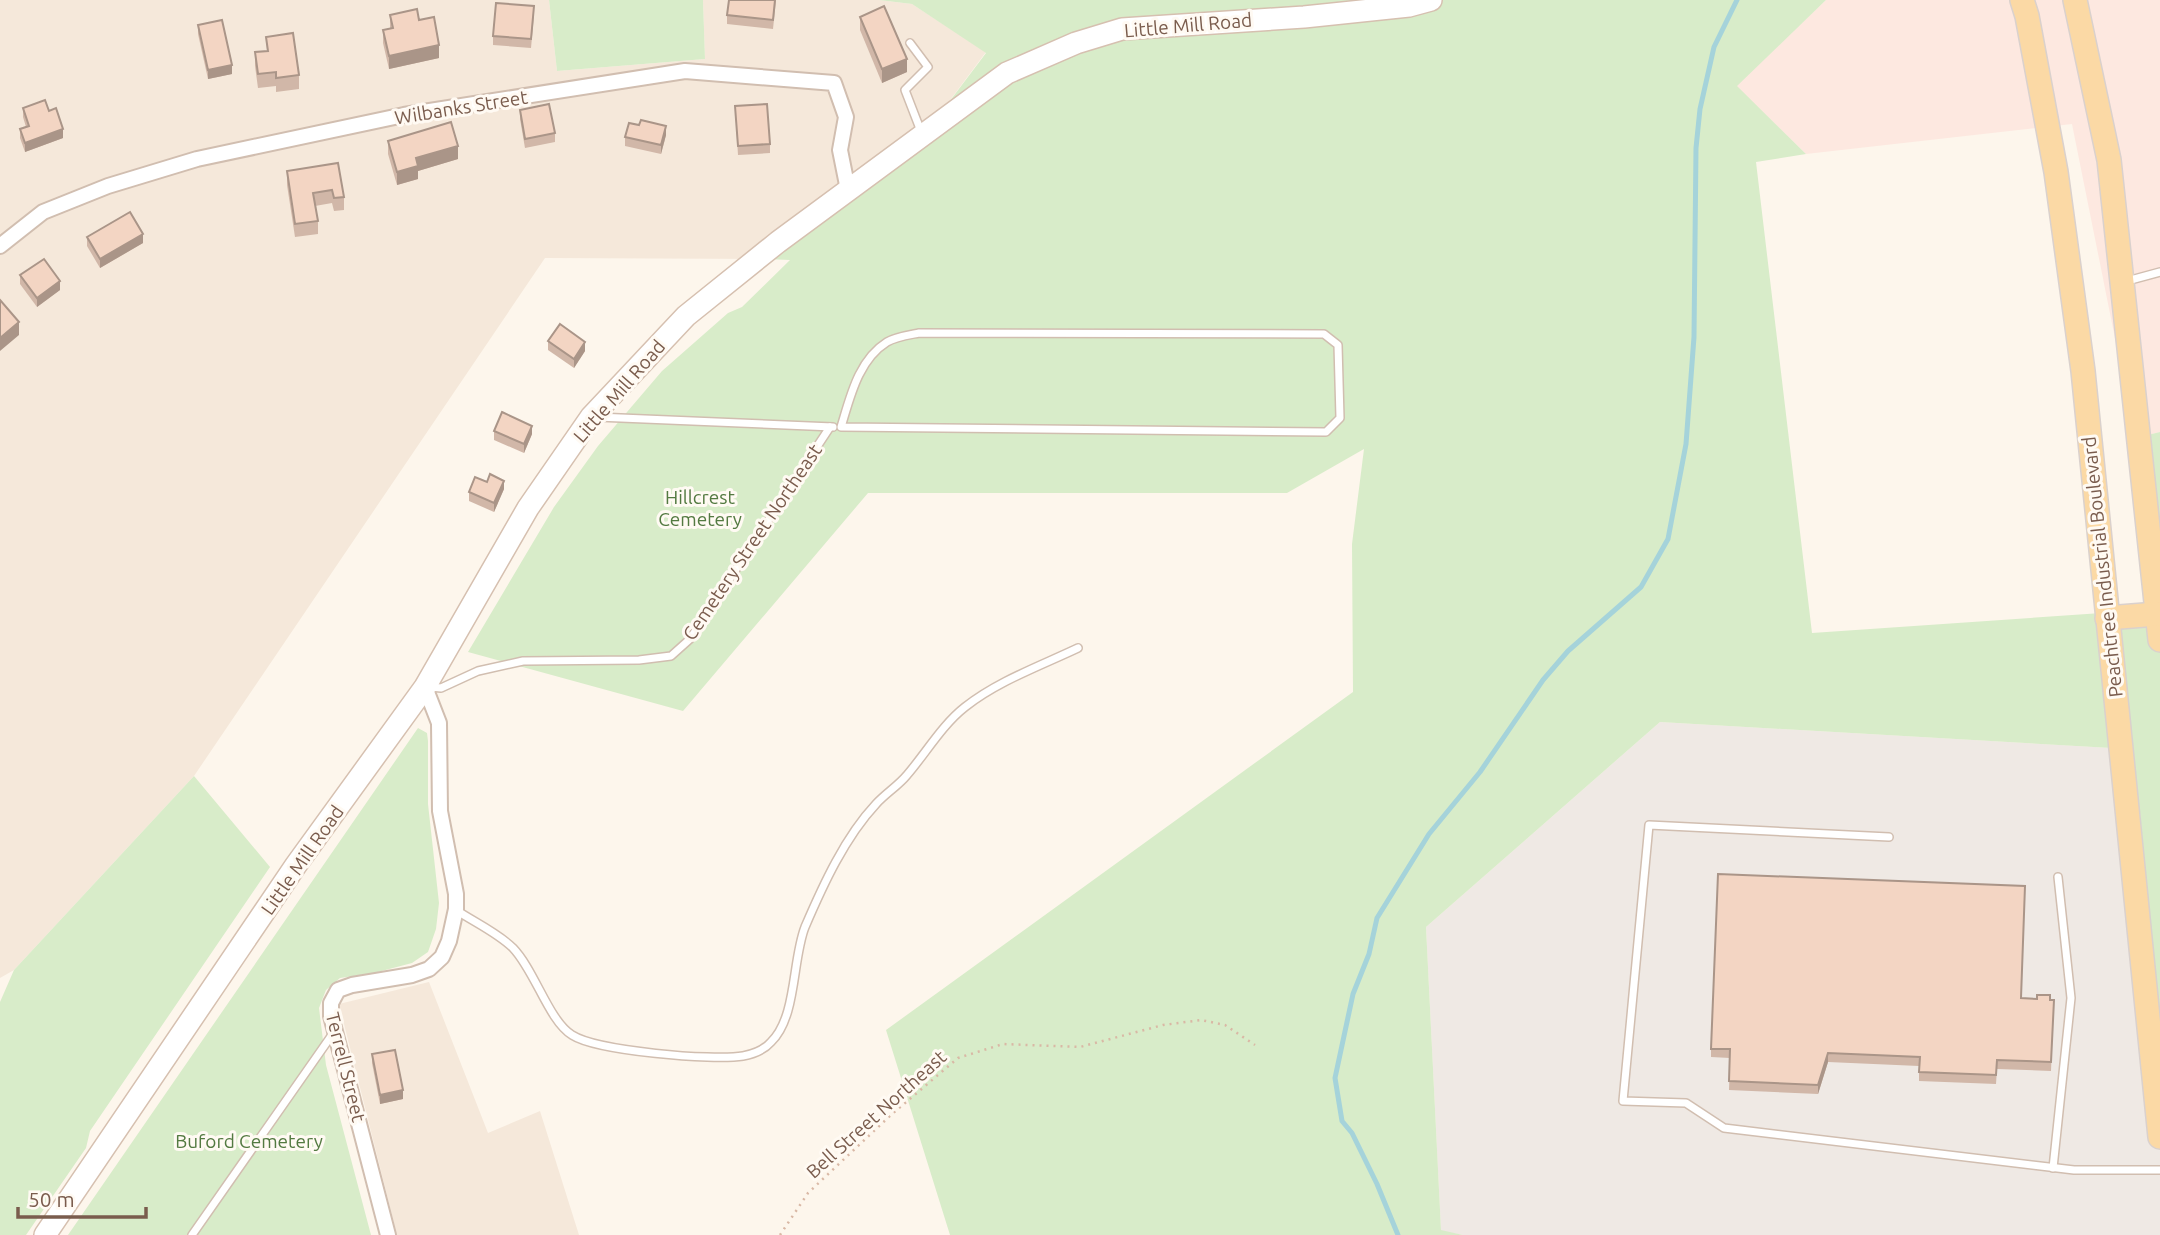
<svg xmlns="http://www.w3.org/2000/svg" width="2160" height="1235" viewBox="0 0 2160 1235" font-family="Ubuntu,sans-serif">
	<style>
		.residential { fill: #f5e8da }
		.commercial { fill: #fde8e0 }
		.industrial { fill: #efe9e4 }
		.green { fill: #d8ecc9 }
		.lines { fill: none; stroke-linecap: round; stroke-linejoin: round }
		.stream { stroke: #a5d3da; stroke-width: 5 }
		.lane-casing { stroke: #d1beb0; stroke-width: 10 }
		.street-casing { stroke: #d1beb0; stroke-width: 18 }
		.secondary-casing { stroke: #d6c0b0; stroke-width: 24 }
		.primary-casing { stroke: #dad1cd; stroke-width: 26 }
		.path { stroke: #d9b8a5; stroke-width: 2.5; stroke-dasharray: 2 5; stroke-linecap: butt }
		.lane { stroke: #fff; stroke-width: 7 }
		.street { stroke: #fff; stroke-width: 14 }
		.secondary { stroke: #fff; stroke-width: 21 }
		.primary { stroke: #fbd9a5; stroke-width: 23 }
		.wall { fill: #d1b7a8 }
		.shaded-wall { fill: #aa9588 }
		.building { fill: #f3d5c3; stroke: #aa9588; stroke-width: 2 }
		.labels { text-anchor: middle; dominant-baseline: central; stroke-width: 6; stroke-linejoin: round; paint-order: stroke }
		.street-label { font-size: 19px; fill: #7a5c4d; stroke: #fffaf3 }
		.park-label { font-size: 19px; fill: #537a41; stroke: #fffaf3 }
	</style>
	<rect width="100%" height="100%" fill="#fdf6ec"/>
	<g class="residential">
		<path d="M0 0H549L557 71 705 59 703 0H879L912 4 986 52 903 163 765 259 545 258 194 776 14 970 0 978Z"/>
		<path d="M429 982 488 1133 540 1111 579 1235H397L339 1004Z"/>
	</g>
	<path class="commercial" d="M1826 0H2160V432L2135 438 2072 124 1806 154 1736 86Z"/>
	<path class="industrial" d="M1660 722 2129 749 2140 813 2160 1031V1235H1463L1441 1231 1426 927Z"/>
	<g class="green">
		<path d="M549 0H703L705 59 557 71Z"/>
		<path d="M879 0H1826L1737 86 1806 154 1756 162 1812 633 2160 609V1031L2140 813 2129 749 1660 722 1426 927 1441 1230 1463 1235H950L886 1030 1353 692 1352 544 1364 449 1287 493H868L683 711 468 652 554 507 598 446 662 371 728 313 742 307 790 260 765 259 903 163 986 53 912 4Z"/>
		<path d="M2160 432V593L2135 438Z"/>
		<path d="M418 728 427 733 428 741V804L439 903 436 929 428 952 412 963 374 973 340 978 326 990 319 1008 326 1065 371 1235H68Z"/>
		<path d="M194 776 270 867 90 1131 86 1148 26 1235H0V1002L14 970Z"/>
	</g>
	<g class="lines">
		<path class="stream" d="M1398 1235 1377 1184 1352 1133 1342 1121 1335 1078 1353 994 1369 954 1377 918 1429 834 1480 772 1543 680 1568 651 1641 587 1668 539 1686 444 1694 337 1696 148 1700 109 1714 47 1737 0"/>
		<defs>
			<g id="lane">
				<path d="M910 43 928 67 905 90 922 134"/>
				<path d="M2127 281 2160 272"/>
				<path d="M919 333 1324 334 1338 345 1340 418 1326 432 841 427C850 398 858 360 887 342 895 337 909 335 919 333Z"/>
				<path d="M597 417 833 427"/>
				<path d="M430 687 441 688 478 671 523 661 639 660 671 656 690 639 830 427"/>
				<path d="M1889 837 1649 825 1623 1101 1686 1103 1724 1128 2074 1170H2160"/>
				<path d="M456 910C474 922 498 933 513 948 535 971 549 1021 572 1035 597 1051 713 1061 743 1056 754 1054 764 1050 771 1042 797 1017 792 960 805 927 823 885 845 837 876 804 886 793 898 786 907 775 926 753 942 725 965 707 998 681 1040 666 1078 648"/>
				<path d="M2053 1168 2071 998 2058 877"/>
				<path d="M192 1235 334 1032"/>
			</g>
			<g id="street">
				<path d="M0 246 43 212 108 186 197 159 404 115 685 71 834 83 846 117 840 150 848 190"/>
				<path d="M388 1235 331 1016V1003L338 990 352 985 412 975 429 969 442 957 449 941 456 909V894L440 811 439 723 425 687"/>
			</g>
			<path id="secondary" d="M45 1235 296 865 425 687 528 508 591 417 686 316 778 242 1007 73 1076 43 1122 29 1304 17 1409 6 1431 0"/>
			<g id="primary">
				<path d="M2022 0 2027 16 2056 172 2083 371 2160 1137"/>
				<path d="M2075 0 2109 160 2160 640"/>
				<path d="M2107 618 2157 614"/>
			</g>
		</defs>
		<use href="#lane" class="lane-casing"/>
		<use href="#street" class="street-casing"/>
		<use href="#secondary" class="secondary-casing"/>
		<use href="#primary" class="primary-casing"/>
		<path class="path" d="M780 1235 808 1193 891 1115 958 1058 1003 1044 1080 1047 1163 1025 1201 1020 1225 1025 1255 1045"/>
		<use href="#lane" class="lane"/>
		<use href="#street" class="street"/>
		<use href="#secondary" class="secondary"/>
		<use href="#primary" class="primary"/>
	</g>
	<g class="wall">
		<path d="M776 0 773 29 727 24V15Z"/>
		<path d="M390 15 419 20 439 58 389 69 383 43V30L390 28Z"/>
		<path d="M534 15 531 48 493 45V36Z"/>
		<path d="M860 17 907 72 882 83 860 30Z"/>
		<path d="M198 25 232 74 208 79 198 34Z"/>
		<path d="M266 37 299 75V89L276 92V86L258 88 255 66V52L267 51Z"/>
		<path d="M735 106 770 144V153L738 155Z"/>
		<path d="M23 108 49 111 63 138 25 152 20 138V129L26 127 23 117Z"/>
		<path d="M520 110 555 133V142L525 148 520 119Z"/>
		<path d="M666 135 661 154 625 146V137Z"/>
		<path d="M388 141 458 159 418 171V179L397 185 388 154Z"/>
		<path d="M338 163 344 197V210L334 211 332 203 315 206 318 221V234L295 237 287 185V171Z"/>
		<path d="M87 237 143 243 100 268 87 246Z"/>
		<path d="M20 275 60 290 37 307 20 284Z"/>
		<path d="M548 341 585 351 574 368 548 350Z"/>
		<path d="M494 431 532 434 524 453 494 440Z"/>
		<path d="M487 482 504 489 494 512 469 501V492Z"/>
		<path d="M2021 998 2054 1000 2051 1071 1997 1069 1996 1084 1919 1081V1066L1828 1062 1818 1094 1729 1090 1730 1058 1711 1057V1049Z"/>
		<path d="M372 1054 403 1099 380 1104 372 1063Z"/>
	</g>
	<g class="shaded-wall">
		<path d="M439 45V58L389 69V56Z"/>
		<path d="M907 59V72L882 83V69Z"/>
		<path d="M232 65V74L208 79V70Z"/>
		<path d="M666 126V135L661 154V145Z"/>
		<path d="M63 129V138L25 152V143Z"/>
		<path d="M458 146V159L418 171V179L397 185V172L416 158Z"/>
		<path d="M143 234V243L100 268V259Z"/>
		<path d="M60 281V290L37 307V298Z"/>
		<path d="M19 322V335L0 351V338Z"/>
		<path d="M585 342V351L574 368V359Z"/>
		<path d="M532 426V434L524 453V444Z"/>
		<path d="M504 481V489L494 512V503Z"/>
		<path d="M1828 1053V1062L1818 1094V1085Z"/>
		<path d="M403 1090V1099L380 1104V1095Z"/>
	</g>
	<g class="building">
		<path d="M729 0H775L773 20 727 15Z"/>
		<path d="M496 3 534 6 531 39 493 36Z"/>
		<path d="M884 6 907 59 882 69 860 17Z"/>
		<path d="M417 9 419 20 434 17 439 45 389 56 383 30 393 28 390 15Z"/>
		<path d="M222 20 232 65 208 70 198 25Z"/>
		<path d="M293 33 299 75 276 78V72L258 74 255 52 268 51 266 37Z"/>
		<path d="M45 100 49 111 56 108 63 129 25 143 20 129 29 126 23 108Z"/>
		<path d="M549 104 555 133 525 139 520 110Z"/>
		<path d="M767 104 770 144 738 146 735 106Z"/>
		<path d="M641 120 666 126 661 145 625 137 629 123 639 125Z"/>
		<path d="M451 122 458 146 416 158 418 166 397 172 388 141Z"/>
		<path d="M338 163 344 197 334 198 332 190 313 193 318 221 295 224 287 171Z"/>
		<path d="M130 212 143 234 100 259 87 237Z"/>
		<path d="M44 259 60 281 37 298 20 275Z"/>
		<path d="M0 300 19 322 0 338Z"/>
		<path d="M560 324 585 342 574 359 548 341Z"/>
		<path d="M502 412 532 426 524 444 494 431Z"/>
		<path d="M490 474 504 481 494 503 469 492 475 477 487 482Z"/>
		<path d="M1718 874 2025 886 2021 998 2037 999V995H2050V1000H2054L2051 1062 1997 1060 1996 1075 1919 1072 1920 1057 1828 1053 1818 1085 1729 1081 1730 1049H1711Z"/>
		<path d="M395 1050 403 1090 380 1095 372 1054Z"/>
	</g>
	<g class="labels">
		<g class="street-label">
			<text transform="translate(1188 25) rotate(-5)">Little Mill Road</text>
			<text transform="translate(461 107) rotate(-9)">Wilbanks Street</text>
			<text transform="translate(619 391) rotate(-49)">Little Mill Road</text>
			<text transform="translate(752 542) rotate(-56)">Cemetery Street Northeast</text>
			<text transform="translate(2102 567) rotate(-96)">Peachtree Industrial Boulevard</text>
			<text transform="translate(302 860) rotate(-55)">Little Mill Road</text>
			<text transform="translate(346 1067) rotate(76)">Terrell Street</text>
			<text transform="translate(876 1114) rotate(-42)">Bell Street Northeast</text>
		</g>
		<g class="park-label">
			<text x="700" y="497">Hillcrest<tspan x="700" dy="22">Cemetery</tspan></text>
			<text x="249" y="1141">Buford Cemetery</text>
		</g>
	</g>
	<path d="M18 1207v10h128v-10" fill="none" stroke="#7a5c4d" stroke-width="3.5"/>
	<text x="28" y="1207" font-size="21" fill="#7a5c4d" stroke="#fffaf3" stroke-width="5" paint-order="stroke">50 m</text>
</svg>
